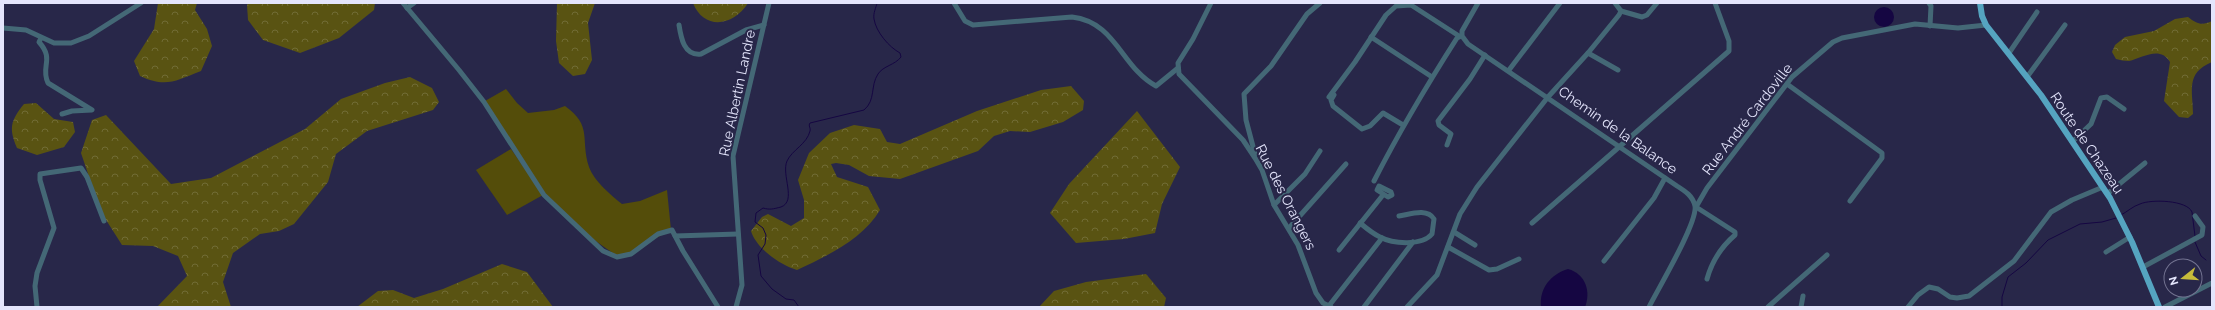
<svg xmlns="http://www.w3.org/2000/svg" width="2215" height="310" viewBox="0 0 2215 310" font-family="Raleway,sans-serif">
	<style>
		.grass { fill: #544d0a }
		.forest { fill: url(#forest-crowns) }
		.water { fill: #150642 }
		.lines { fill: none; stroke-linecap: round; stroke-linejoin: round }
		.stream { stroke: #150642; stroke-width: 1 }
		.minor { stroke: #446876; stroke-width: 5 }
		.major { stroke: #55a4c0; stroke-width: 6 }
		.labels { text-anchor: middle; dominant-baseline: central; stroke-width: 4; stroke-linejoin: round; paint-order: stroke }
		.street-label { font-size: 14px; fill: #e4e5fc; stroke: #282749 }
	</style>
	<defs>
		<pattern id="forest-crowns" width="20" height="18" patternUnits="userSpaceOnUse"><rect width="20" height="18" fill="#595312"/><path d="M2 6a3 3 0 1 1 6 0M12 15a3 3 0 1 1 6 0" fill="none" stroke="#716c35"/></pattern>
	</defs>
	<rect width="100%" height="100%" fill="#282749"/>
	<g class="grass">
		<path d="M506 89 517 103 528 113 554 110 565 106C593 126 580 139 589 167 594 181 611 195 622 204L640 201 667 190 671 230 627 254 617 256 590 237 545 193 485 101Z"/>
		<path d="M511 149 543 195 507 215 476 170Z"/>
	</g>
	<g class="forest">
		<path d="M158 3H197L195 10 207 29 212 46 201 71C175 81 166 88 140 76L134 61 154 29Z"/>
		<path d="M249 3H375L374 10 339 38 300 53 263 40 248 20 247 5Z"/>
		<path d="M557 3H595L588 23 592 60 585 74 573 76 559 63 556 41Z"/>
		<path d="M693 3H748C734 26 704 31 693 3Z"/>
		<path d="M2188 17C2197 24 2202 26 2212 21V62C2185 73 2193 91 2193 114L2188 118 2179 117 2164 101 2170 62C2160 45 2142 58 2129 61 2125 61 2120 60 2116 59L2112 52 2115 45 2125 37 2154 31 2175 19Z"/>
		<path d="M410 77 432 88 439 102 433 110 367 131 336 154 328 182 294 224 279 231 260 234 233 253 223 282 231 307H157L187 276 178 256 153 246 122 245 101 212 81 153 92 120 106 115 171 184 211 178 305 129 341 99 385 83Z"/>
		<path d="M1071 86 1084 101 1083 110 1063 122 1030 132 1010 131 994 136 978 151 900 179 869 176 849 165 836 163 831 164 837 177 868 187 880 210C863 239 827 256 797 270 780 265 756 248 751 231L762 217 768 214 791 226 804 218V200L798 180 809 153 830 133 854 125 880 129 887 142 900 144 977 111 1041 90Z"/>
		<path d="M36 103 54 119 73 122 75 132 64 147 37 155 17 148C9 129 10 121 24 104Z"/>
		<path d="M1137 111 1180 167 1162 204 1155 233 1124 239 1076 243 1050 213 1069 184Z"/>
		<path d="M502 264 527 272 553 307H357L378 291 393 290 414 298 443 289Z"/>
		<path d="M1146 274 1166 298 1164 307H1039L1054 291 1086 282Z"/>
	</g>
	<g class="water">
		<circle cx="1884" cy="17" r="10"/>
		<path d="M1568 269C1586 274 1591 292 1585 307H1541C1539 288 1551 274 1568 269Z"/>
	</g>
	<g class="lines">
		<g class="stream">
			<path d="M2121 215C2127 212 2133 206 2140 204 2151 199 2187 200 2192 212L2195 236"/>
			<path d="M2195 242 2201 256 2206 260"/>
			<path d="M799 307 794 300 786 299 772 289 761 276 758 255 765 244 766 235 763 228 755 222 756 213 763 208C770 210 773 209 781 207 797 201 781 175 787 161 792 150 807 144 810 131 811 128 808 126 810 123L864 110C876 100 870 86 878 74 883 66 895 65 901 57L900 53C889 47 876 32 874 19 873 13 876 8 877 3"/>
			<path d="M2002 307V297L2008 277 2026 263 2048 240 2080 224 2102 222 2116 218"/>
		</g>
		<g class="minor">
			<path d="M403 3 459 70 484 102 544 195 603 251 617 257 631 254 658 234 672 230 683 251 718 307"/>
			<path d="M954 3 965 21 973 25 1072 17C1116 22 1121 67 1156 86L1178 68"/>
			<path d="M1211 3 1193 39 1178 63 1179 74 1243 140 1255 158 1262 170 1274 205 1298 245 1316 293 1323 303 1331 307"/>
			<path d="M1478 3 1462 31V36L1468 44 1677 186C1685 191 1693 196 1695 206 1698 222 1658 289 1649 307"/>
			<path d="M1929 3 1931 6 1930 26"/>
			<path d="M407 8 414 3"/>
			<path d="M1621 11 1642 17 1647 15 1657 3"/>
			<path d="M679 25C681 38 684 56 701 54L746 30 764 25"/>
			<path d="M3 28 26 30 54 43H71L89 36 141 3"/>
			<path d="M1371 37 1432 77"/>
			<path d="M41 38 39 42C55 60 40 66 48 83L92 110 72 111 62 114"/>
			<path d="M1588 53 1618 70"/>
			<path d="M2009 53 2037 12"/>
			<path d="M1509 70 1560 3"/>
			<path d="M2027 77 2065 25"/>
			<path d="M1787 84 1882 153V158L1850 201"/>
			<path d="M1334 95 1331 100 1333 106 1362 129 1370 126 1383 113 1403 125"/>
			<path d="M1329 97 1355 62 1386 15 1396 6 1411 5 1459 36"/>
			<path d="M2072 142 2091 124 2101 98 2107 97 2124 109"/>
			<path d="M1447 145 1451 134 1439 125 1438 121 1470 79 1485 55"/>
			<path d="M1255 154 1246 120 1244 94 1271 66 1307 14 1320 3"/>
			<path d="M1374 181C1399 132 1427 85 1457 38L1461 36"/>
			<path d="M1379 186 1391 192 1392 195 1388 197 1377 190Z"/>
			<path d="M2107 194 2145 163"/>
			<path d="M1274 205 1305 174 1320 151"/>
			<path d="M1360 223C1366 228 1373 234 1380 237 1393 244 1422 246 1432 234L1434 219C1427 208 1411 214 1399 216"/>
			<path d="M1532 223 1729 51V41L1715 3"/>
			<path d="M1289 228 1346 164"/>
			<path d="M1454 232 1475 245"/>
			<path d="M675 236 738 234"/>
			<path d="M1448 247 1489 270 1497 269 1519 259"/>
			<path d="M1339 250 1383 195"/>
			<path d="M2106 252 2130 237"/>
			<path d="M1604 261 1654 198 1665 178"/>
			<path d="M2143 267 2202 235 2203 227 2195 216"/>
			<path d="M1707 279C1712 261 1721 247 1735 235V232L1696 207 1707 188 1792 77 1833 42 1842 38 1915 24 1958 28 1986 25"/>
			<path d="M37 307 35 286 37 273 54 228 40 180V174L81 168 87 177 104 221"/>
			<path d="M736 307 742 285 733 156 769 3"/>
			<path d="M1328 307 1382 238"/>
			<path d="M1364 307 1413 242"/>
			<path d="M1407 307 1437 275 1460 214 1477 187 1548 97 1588 53 1619 15 1621 11 1615 3"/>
			<path d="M1768 307 1827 255"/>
			<path d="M1801 307 1803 296"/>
			<path d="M1908 307 1918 295 1929 287 1938 289 1950 297 1957 298 1969 296 2014 261 2051 212 2072 200 2103 187"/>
			<path d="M2165 307 2212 283"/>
		</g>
		<path class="major" d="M1980 3 1982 16 1986 25 2041 95 2110 198 2132 242 2159 307"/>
	</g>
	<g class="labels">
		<g class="street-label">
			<text transform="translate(737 93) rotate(-78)">Rue Albertin Landre</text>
			<text transform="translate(1747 119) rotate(-52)">Rue André Cardoville</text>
			<text transform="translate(1618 130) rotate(35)">Chemin de la Balance</text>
			<text transform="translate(2087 143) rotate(56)">Route de Chazeau</text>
			<text transform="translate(1286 197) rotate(63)">Rue des Orangers</text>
		</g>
	</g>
	<rect width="2215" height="310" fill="none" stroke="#e4e5fc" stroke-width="8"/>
	<g transform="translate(2183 278) rotate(253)"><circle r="19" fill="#282749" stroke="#737391"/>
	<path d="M0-3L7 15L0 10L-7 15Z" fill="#c7bb3b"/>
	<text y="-6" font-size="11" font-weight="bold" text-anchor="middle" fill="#e4e5fc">N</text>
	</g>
</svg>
